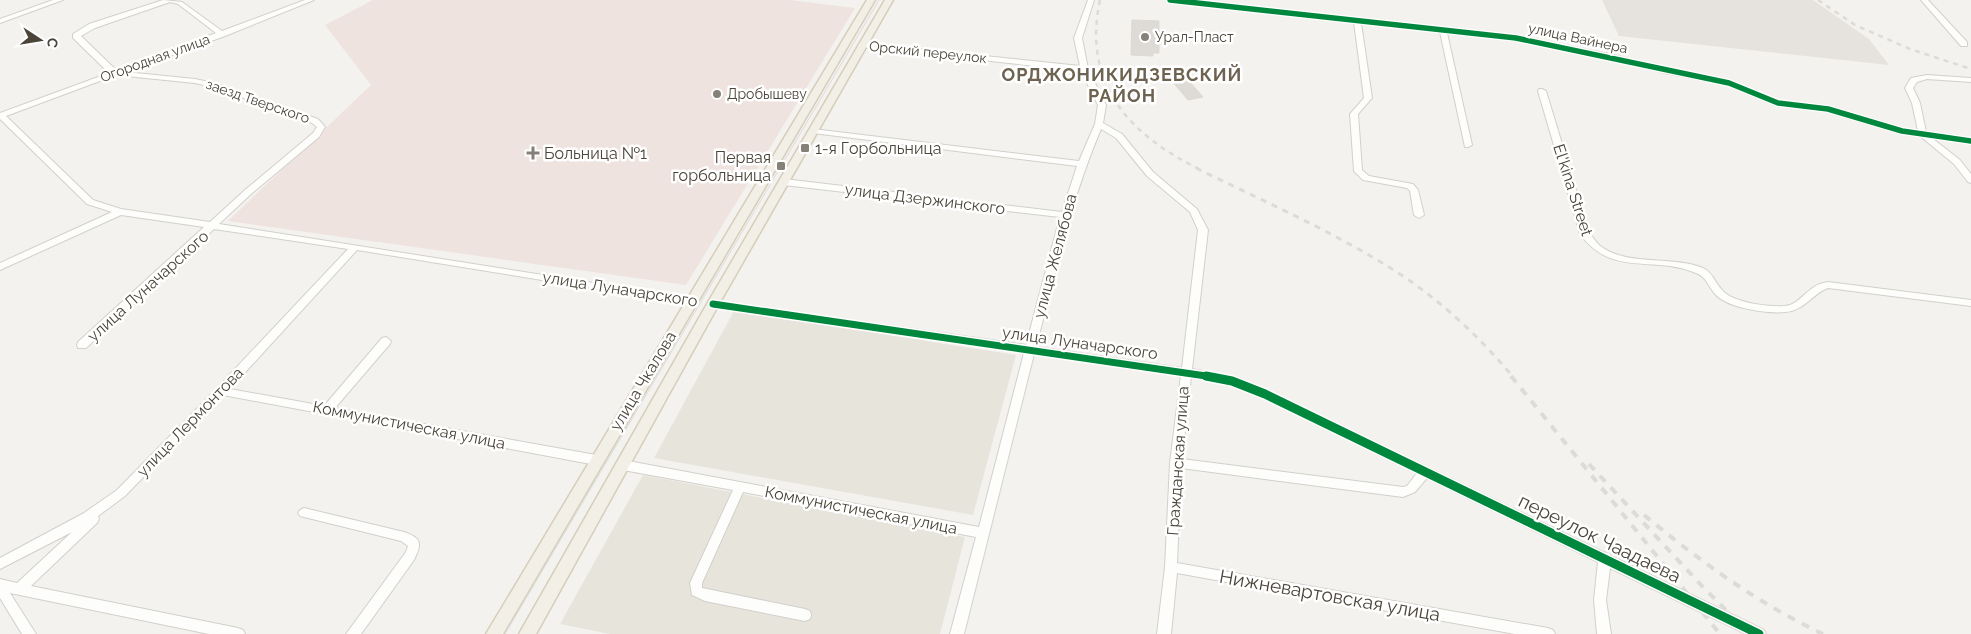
<svg xmlns="http://www.w3.org/2000/svg" width="1971" height="634" viewBox="0 0 1971 634" font-family="Raleway,sans-serif">
	<style>
		.residential { fill: #e7e4dc }
		.industrial { fill: #e6e2de }
		.medical { fill: #eee3df }
		.building { fill: #dedbd6; stroke: #dcd9d4 }
		.lines { fill: none; stroke-linecap: round; stroke-linejoin: round }
		.minor-casing { stroke: #d2d0cb; stroke-width: 2 }
		.major-casing { stroke: #d6cebb; stroke-width: 3 }
		.minor { fill: #fdfdfc; fill-rule: evenodd }
		.major { fill: #f2efe6; fill-rule: evenodd }
		.tram { stroke: #dbdbda; stroke-width: 1 }
		.rail-far2 { stroke: #dbdbda; stroke-width: 2.5; stroke-dasharray: 5 5; stroke-linecap: butt }
		.rail-far1 { stroke: #dbdbda; stroke-width: 3; stroke-dasharray: 6 6; stroke-linecap: butt }
		.rail { stroke: #dbdbda; stroke-width: 4; stroke-dasharray: 8 8; stroke-linecap: butt }
		.cycleway-far2-casing { stroke: #fff; stroke-width: 8 }
		.cycleway-far1-casing { stroke: #fff; stroke-width: 10 }
		.cycleway-casing { stroke: #fff; stroke-width: 12 }
		.cycleway-far2 { stroke: #00873e; stroke-width: 5.5 }
		.cycleway-far1 { stroke: #00873e; stroke-width: 7 }
		.cycleway { stroke: #00873e; stroke-width: 9 }
		.poi-dot { fill: #868178; stroke: #fff; stroke-width: 2 }
		.labels { text-anchor: middle; dominant-baseline: central; stroke-width: 5; stroke-linejoin: round; paint-order: stroke }
		.far-poi-label { font-size: 14px; fill: #4b4439; stroke: #fff; text-anchor: start }
		.far-street-label { font-size: 14px; fill: #4b4439; stroke: #fff }
		.poi-label { font-size: 16px; fill: #4b4439; stroke: #fff; text-anchor: start }
		.street-label { font-size: 16px; fill: #4b4439; stroke: #fff }
		.far-district-label { font-size: 18px; font-weight: bold; letter-spacing: 1px; fill: #6e6250; stroke: #fff }
		.near-street-label { font-size: 19px; fill: #4b4439; stroke: #fff }
	</style>
	<rect width="100%" height="100%" fill="#f4f2ee"/>
	<g class="residential">
		<path d="M734 311 1016 355 973 515 654 458Z"/>
		<path d="M643 475 965 537 940 634H610L560 624Z"/>
	</g>
	<path class="industrial" d="M1602 0H1813L1869 39 1889 65 1619 36Z"/>
	<path class="medical" d="M373 0H790L855 8 686 285 228 221 371 85 325 25Z"/>
	<g class="building">
		<path d="M1132 20 1159 21V53H1153V56L1131 55Z"/>
		<path d="M1181 72 1203 97 1188 100 1166 74Z"/>
	</g>
	<g class="lines">
		<defs>
			<g id="minor">
				<path d="M53 0H63L0 23V19Z"/>
				<path d="M163 0 182 2 222 31 305 0H314L225 36 125 72 195 79 218 84 318 119 325 127 319 137 251 194 219 224 690 298 695 301 690 304 357 250 230 389 324 406 382 338 386 337 391 341 390 344 335 408 596 455 600 457 602 460 600 463 596 465 223 395 125 496 98 516 99 519 97 523 31 586 238 628 243 630 245 634H209L10 593 36 634H22L0 598V579L17 583 72 532 0 569V558L84 513 117 490 217 388 348 249 214 229 86 348H78L77 345 78 342 204 227 121 215 0 270V263L112 212 87 204 0 119V113L109 73 73 38V34L89 24ZM170 2 178 4 216 33 116 70 81 36 95 28ZM116 75 195 83 216 88 312 123 317 127 313 133 245 190 210 222 121 209 93 200 6 116Z"/>
				<path d="M1088 0H1094L1082 38 1088 69 1106 105 1103 123 1122 134 1153 172 1197 209 1208 230 1192 369 1232 377 1269 391 1603 552 1609 553 1611 556 1764 630 1766 634H1746L1610 568 1606 600 1611 634H1597L1594 600 1598 562 1427 478 1415 492 1403 497 1181 468 1177 563 1548 628 1553 630 1555 634H1515L1177 573 1171 634H1157L1165 567 1170 463 1181 375 1034 354 964 634H950L976 537 743 492 702 583V588L805 609 810 611 811 615 810 619 805 621 705 601 692 595 690 583 733 490 623 470 619 468 617 465 619 462 623 460 979 527 1024 353 713 307 708 304 713 301 1026 345 1060 217 784 185 780 182 784 179 1062 212 1077 166 813 133 809 131 813 129 1079 161 1095 124 1098 105 1081 71 862 47 858 45 862 43 1080 66 1074 38ZM1101 129 1116 138 1147 176 1190 212 1198 230 1182 368 1036 347C1055 273 1071 199 1101 129ZM1191 377 1230 385 1261 397 1417 473 1407 486 1403 487 1182 459Z"/>
				<path d="M1167 0H1189L1516 36 1614 55 1666 69 1729 81 1780 101 1828 107 1903 129 1918 131 1912 103 1905 88 1911 78 1927 75 1971 78V82L1927 79 1917 82 1913 88 1920 103 1926 132 1971 139V143L1932 138 1960 160 1971 174V183L1968 182 1954 164 1920 136 1899 133 1827 111 1775 105 1727 85 1665 73 1613 59 1516 40 1447 33 1472 145 1468 147H1465L1440 32 1361 23 1372 98 1358 114 1362 170 1369 176 1413 184 1418 190 1424 215 1419 218 1414 215 1410 191 1407 188 1363 180 1354 171 1350 114 1364 98 1354 22 1170 2Z"/>
				<path d="M1921 0H1928L1967 42V46H1961Z"/>
				<path d="M1539 89H1542L1546 91 1589 233C1593 237 1596 242 1599 245 1626 267 1671 255 1703 268 1713 273 1715 283 1723 291 1734 303 1769 307 1785 306 1797 305 1804 293 1814 287 1818 284 1823 283 1828 282L1971 300V306L1828 288C1812 294 1804 311 1785 312 1768 314 1728 308 1716 295 1709 288 1707 277 1696 273 1654 255 1612 278 1580 234L1538 91Z"/>
				<path d="M304 508 404 532C422 538 422 544 414 560L361 634H346L406 552 408 546 401 541 300 516 298 513 300 510Z"/>
			</g>
			<g id="major">
				<path d="M867 0H875L503 634H486Z"/>
				<path d="M885 0H893L719 304 536 634H519L707 304Z"/>
			</g>
		</defs>
		<use href="#minor" class="minor-casing"/>
		<use href="#major" class="major-casing"/>
		<use href="#minor" class="minor"/>
		<use href="#major" class="major"/>
		<path class="tram" d="M505 634 879 0"/>
		<g class="rail-far2">
			<path d="M1100 0C1082 83 1128 134 1199 169"/>
			<path d="M1818 0 1855 25 1910 49 1971 69"/>
		</g>
		<path class="rail-far1" d="M1196 168C1261 200 1330 230 1392 269 1437 297 1479 336 1513 377"/>
		<g class="rail">
			<path d="M1511 376 1720 634"/>
			<path d="M1589 464 1702 586 1750 634"/>
			<path d="M1644 515C1700 561 1757 603 1823 634"/>
		</g>
		<defs>
			<path id="cycleway-far2" d="M1170 0 1516 38 1729 83 1778 103 1828 109 1902 131 1971 141"/>
			<path id="cycleway-far1" d="M713 304 1213 377"/>
			<path id="cycleway" d="M1206 376 1232 381 1265 394 1759 634"/>
		</defs>
		<use href="#cycleway-far2" class="cycleway-far2-casing"/>
		<use href="#cycleway-far1" class="cycleway-far1-casing"/>
		<use href="#cycleway" class="cycleway-casing"/>
		<use href="#cycleway-far2" class="cycleway-far2"/>
		<use href="#cycleway-far1" class="cycleway-far1"/>
		<use href="#cycleway" class="cycleway"/>
	</g>
	<g class="poi-dot">
		<circle cx="1145" cy="37" r="5"/>
		<circle cx="717" cy="94" r="5"/>
		<rect x="800" y="143" width="10" height="10" rx="2.5"/>
		<path d="M530.5 145.5h5v5h5v5h-5v5h-5v-5h-5v-5h5z"/>
		<rect x="776" y="161" width="10" height="10" rx="2.5"/>
	</g>
	<g class="labels">
		<g class="far-poi-label">
			<text x="1155" y="37">Урал-Пласт</text>
			<text x="727" y="94">Дробышеву</text>
		</g>
		<g class="far-street-label">
			<text transform="translate(1578 38) rotate(12)">улица Вайнера</text>
			<text transform="translate(928 52) rotate(6)">Орский переулок</text>
			<text transform="translate(155 58) rotate(-20)">Огородная улица</text>
			<text transform="translate(258 101) rotate(19)">заезд Тверского</text>
		</g>
		<g class="poi-label">
			<text x="815" y="148">1-я Горбольница</text>
			<text x="544" y="153">Больница №1</text>
			<text x="771" y="157" text-anchor="end">Первая<tspan x="771" dy="18">горбольница</tspan></text>
		</g>
		<g class="street-label">
			<text transform="translate(1573 190) rotate(72)">El'kina Street</text>
			<text transform="translate(925 199) rotate(7)">улица Дзержинского</text>
			<text transform="translate(1055 256) rotate(-75)">улица Желябова</text>
			<text transform="translate(148 286) rotate(-42)">улица Луначарского</text>
			<text transform="translate(620 289) rotate(9)">улица Луначарского</text>
			<text transform="translate(1080 343) rotate(8)">улица Луначарского</text>
			<text transform="translate(643 381) rotate(-59)">улица Чкалова</text>
			<text transform="translate(190 422) rotate(-46)">улица Лермонтова</text>
			<text transform="translate(409 425) rotate(11)">Коммунистическая улица</text>
			<text transform="translate(1178 461) rotate(-86)">Гражданская улица</text>
			<text transform="translate(861 510) rotate(11)">Коммунистическая улица</text>
		</g>
		<g class="far-district-label">
			<text x="1122" y="74">ОРДЖОНИКИДЗЕВСКИЙ<tspan x="1122" dy="21">РАЙОН</tspan></text>
		</g>
		<g class="near-street-label">
			<text transform="translate(1600 538) rotate(26)">переулок Чаадаева</text>
			<text transform="translate(1330 595) rotate(10)">Нижневартовская улица</text>
		</g>
	</g>
	<g transform="translate(40 40) rotate(102)" stroke="#ffffff" stroke-width="4" paint-order="stroke">
	<path d="M0-4L9 19L0 12L-9 19Z" fill="#4b4439"/>
	<text y="-8" font-size="14" font-weight="bold" text-anchor="middle" fill="#4b4439">С</text>
	</g>
</svg>
